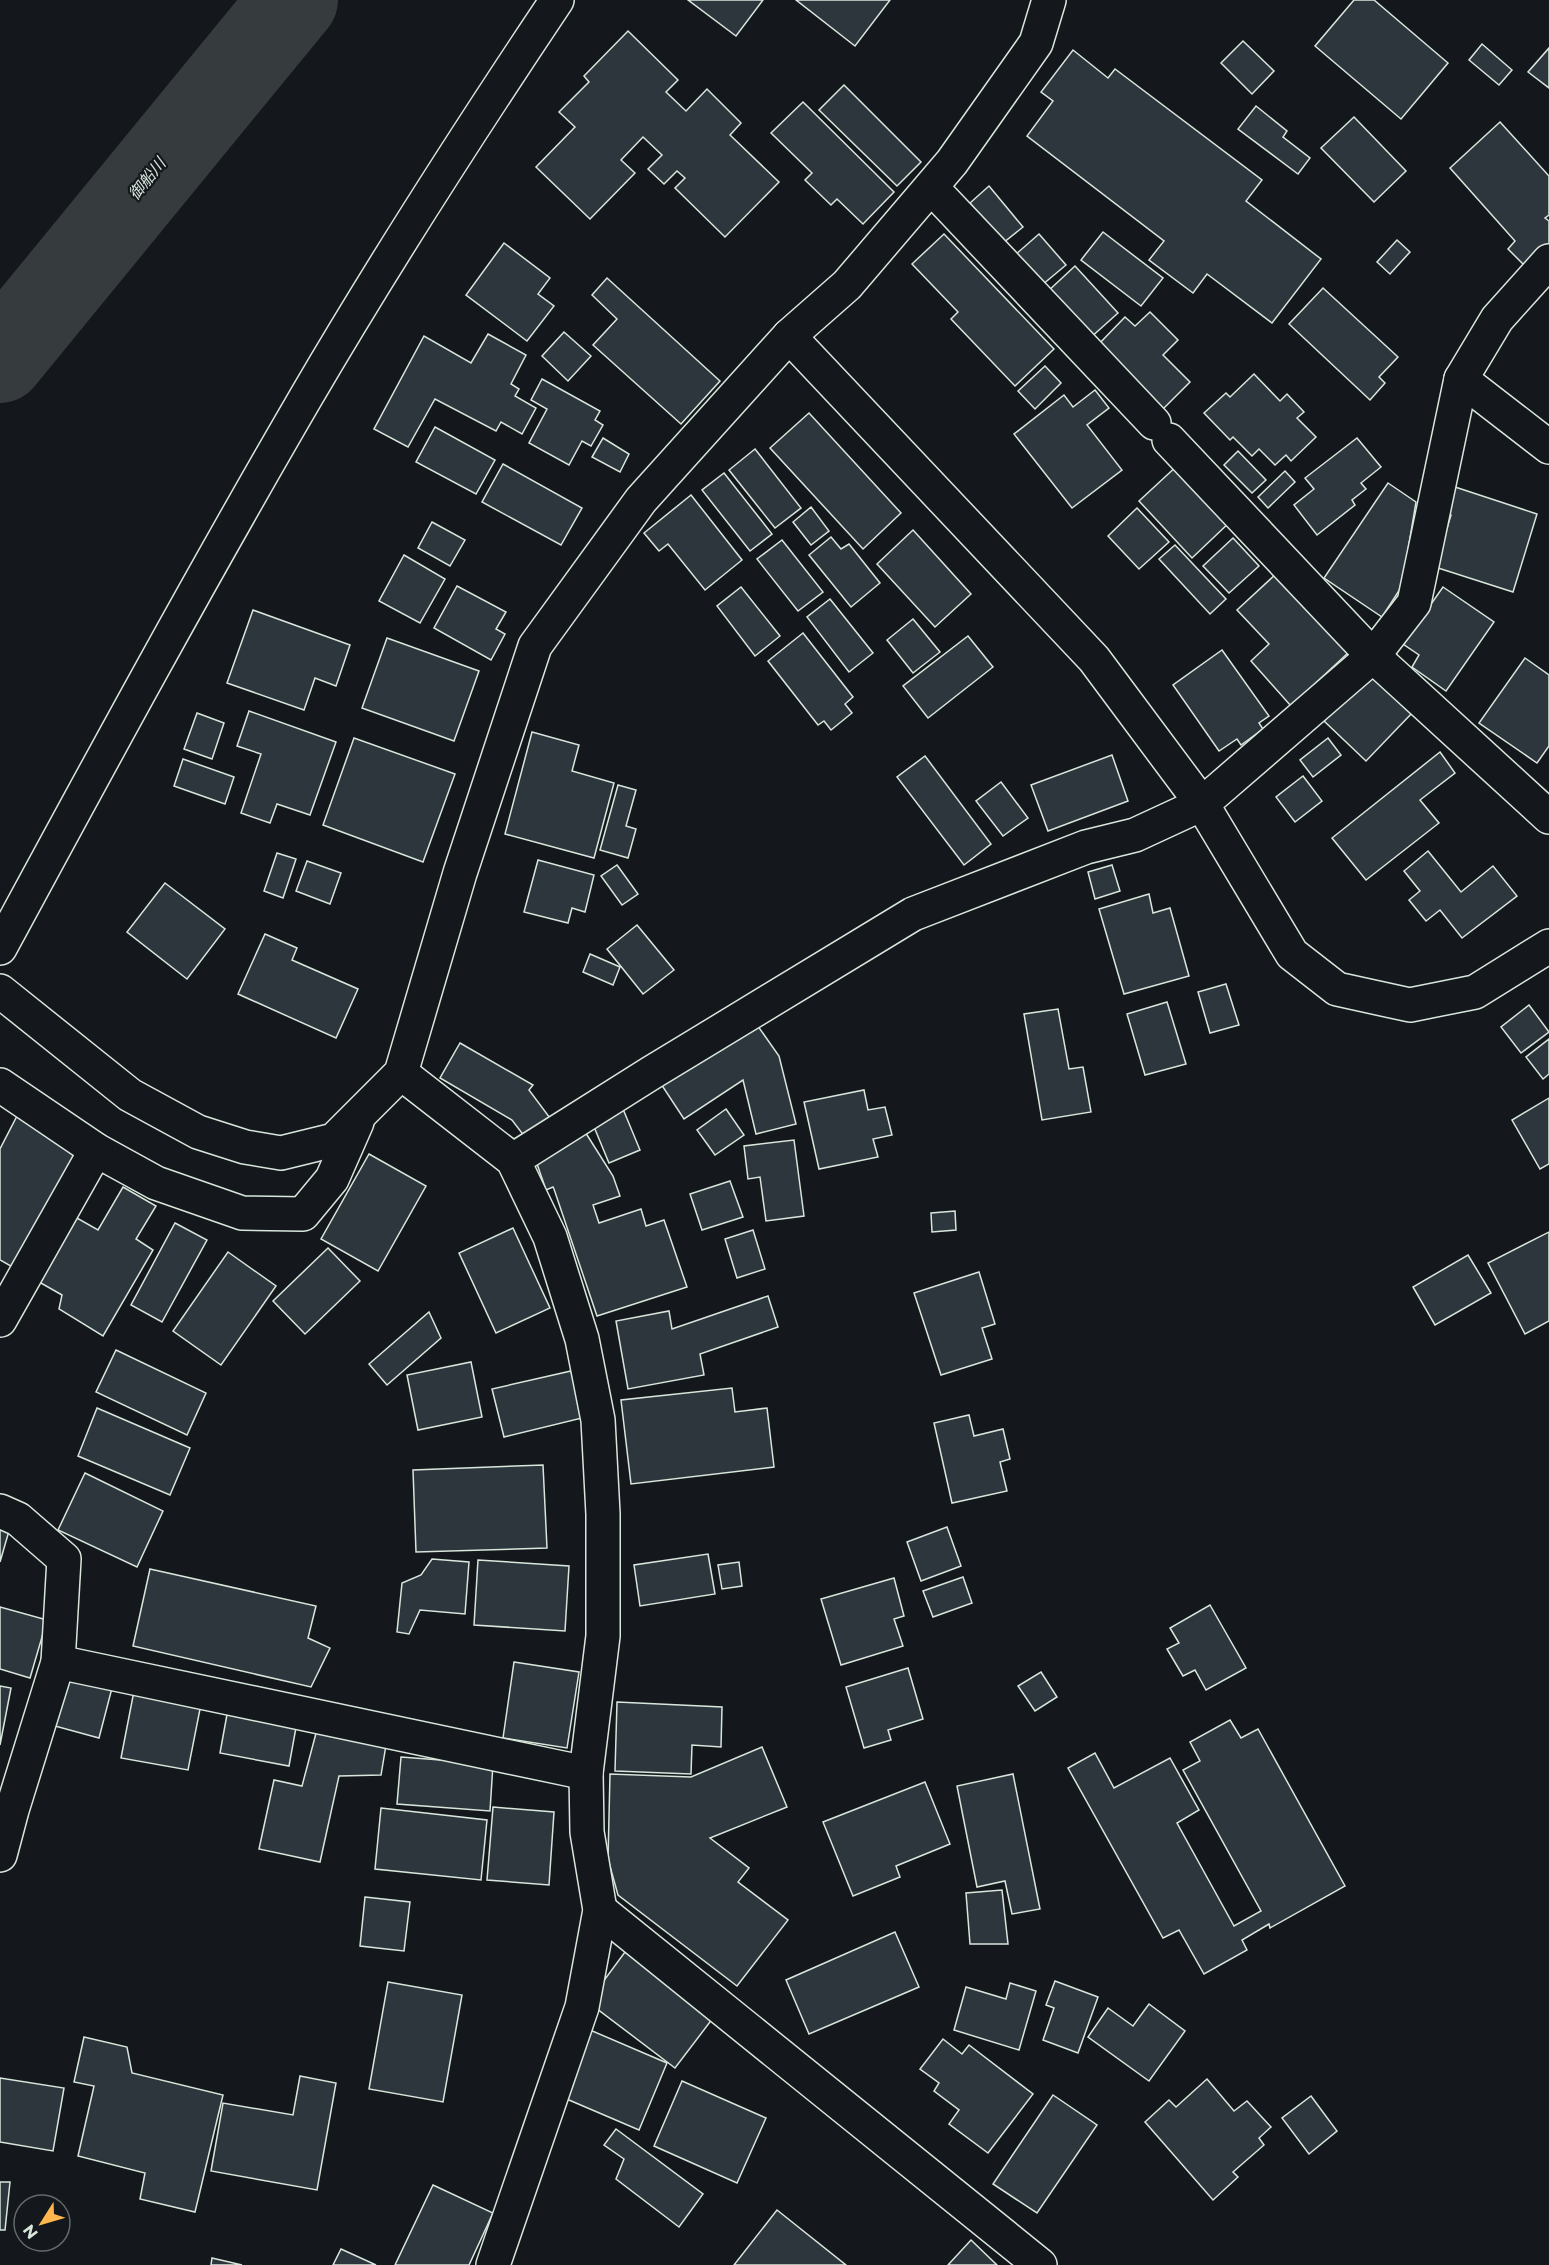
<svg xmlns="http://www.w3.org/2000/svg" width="1549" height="2265" viewBox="0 0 1549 2265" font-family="Montserrat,'Noto Sans JP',sans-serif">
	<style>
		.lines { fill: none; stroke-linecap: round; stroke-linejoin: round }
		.river { stroke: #363b3e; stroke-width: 88 }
		.building { fill: #2c363c; stroke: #d8e6dc; stroke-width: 1.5 }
		.minor-casing { stroke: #d8e6dc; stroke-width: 36 }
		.minor { stroke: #14181c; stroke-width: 33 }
		.labels { text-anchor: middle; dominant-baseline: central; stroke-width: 4.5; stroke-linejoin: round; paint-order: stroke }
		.water-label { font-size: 16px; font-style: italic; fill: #d8e6dc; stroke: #14181c }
	</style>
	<rect width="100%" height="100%" fill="#14181c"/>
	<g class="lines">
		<path class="river" d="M0 359 294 0"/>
	</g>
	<g class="building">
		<path d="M688 0H763L736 36Z"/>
		<path d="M796 0H890L855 46Z"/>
		<path d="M1354 0H1374L1448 63 1401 119 1315 46Z"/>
		<path d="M628 31 678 80 666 92 686 111 707 89 741 123 730 135 779 182 725 237 675 188 685 178 677 171 664 184 648 169 662 155 643 137 621 160 635 173 590 219 536 167 575 127 559 112 589 82 584 76Z"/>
		<path d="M1243 41 1274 71 1252 94 1221 63Z"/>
		<path d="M1482 44 1512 70 1499 85 1469 60Z"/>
		<path d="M1549 48V88L1528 72Z"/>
		<path d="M1073 50 1108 78 1115 69 1262 180 1246 201 1321 259 1272 323 1207 274 1193 293 1149 260 1164 241 1027 136 1053 101 1041 92Z"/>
		<path d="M844 85 921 162 897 186 819 110Z"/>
		<path d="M803 102 894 192 863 224 837 199 831 205 805 180 812 173 771 133Z"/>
		<path d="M1256 106 1287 131 1283 137 1310 158 1298 174 1238 129Z"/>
		<path d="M1354 117 1406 171 1374 202 1321 148Z"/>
		<path d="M1500 122 1549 176V215L1545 218 1549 221V244L1527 268 1508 249 1515 241 1450 168Z"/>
		<path d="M989 186 1023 227 1003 243 970 203Z"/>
		<path d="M1103 232 1163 278 1141 306 1081 260Z"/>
		<path d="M944 234 1054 349 1015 386 951 319 958 312 912 264Z"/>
		<path d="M1039 234 1066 265 1042 285 1015 255Z"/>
		<path d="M1397 240 1410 252 1390 274 1377 262Z"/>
		<path d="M504 243 550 278 538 294 554 306 527 341 466 295Z"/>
		<path d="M1075 266 1118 313 1089 339 1046 293Z"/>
		<path d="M607 278 720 381 681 424 593 345 617 319 592 295Z"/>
		<path d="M1323 288 1398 357 1379 377 1385 383 1370 400 1289 324Z"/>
		<path d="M1150 312 1178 340 1163 355 1190 382 1159 413 1095 348 1125 317 1135 326Z"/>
		<path d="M564 332 591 356 568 381 542 356Z"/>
		<path d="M488 334 526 355 511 384 519 389 515 396 536 408 522 434 501 422 496 431 435 399 408 447 374 429 424 336 471 363Z"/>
		<path d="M1045 366 1061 383 1035 409 1018 391Z"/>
		<path d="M1254 374 1280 401 1287 394 1304 412 1297 418 1316 437 1291 461 1286 455 1275 465 1259 449 1252 456 1233 437 1230 440 1204 413 1226 393 1230 397Z"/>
		<path d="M542 379 600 411 595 420 603 425 591 446 582 441 569 465 529 443 547 409 531 400Z"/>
		<path d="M1095 390 1109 408 1087 425 1122 470 1072 508 1014 434 1064 395 1073 407Z"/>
		<path d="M809 413 901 513 863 549 770 448Z"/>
		<path d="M435 427 495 460 476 494 416 462Z"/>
		<path d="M603 438 629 454 620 472 592 457Z"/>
		<path d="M1357 438 1381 467 1361 483 1366 489 1352 500 1355 505 1317 535 1294 505 1314 489 1305 478Z"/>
		<path d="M755 449 801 508 775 528 729 470Z"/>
		<path d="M1238 451 1266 480 1252 493 1224 465Z"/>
		<path d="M503 464 582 508 561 545 482 502Z"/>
		<path d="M1179 464 1232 520 1192 558 1139 501Z"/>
		<path d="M1285 471 1295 482 1268 508 1258 497Z"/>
		<path d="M724 473 772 534 750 551 702 490Z"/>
		<path d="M1388 483 1416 502 1402 586 1382 617 1324 578Z"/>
		<path d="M1449 485 1537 514 1513 592 1435 567 1451 515 1440 512Z"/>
		<path d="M691 495 742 560 705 590 668 544 659 551 644 533Z"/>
		<path d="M811 507 829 531 811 545 793 522Z"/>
		<path d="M1137 508 1169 542 1139 569 1108 536Z"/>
		<path d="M432 522 465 540 450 566 418 548Z"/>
		<path d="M913 530 971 594 935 627 877 564Z"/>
		<path d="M831 537 841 549 849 544 880 583 851 607 809 555Z"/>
		<path d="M1233 538 1259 566 1229 593 1203 566Z"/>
		<path d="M782 540 823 592 798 611 757 559Z"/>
		<path d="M1175 545 1226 599 1210 614 1159 559Z"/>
		<path d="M404 555 445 579 420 623 379 601Z"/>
		<path d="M1277 573 1349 652 1291 706 1251 661 1269 644 1237 610Z"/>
		<path d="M457 586 506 612 496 629 505 634 491 660 434 628Z"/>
		<path d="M741 587 780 636 755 656 717 606Z"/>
		<path d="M1443 587 1494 622 1446 691 1412 667 1419 655 1403 644Z"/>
		<path d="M830 599 873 653 849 672 807 617Z"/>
		<path d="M253 610 350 645 336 686 315 678 304 710 227 683Z"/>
		<path d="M913 619 940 652 913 673 887 640Z"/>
		<path d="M803 633 853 697 845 704 852 713 831 730 824 721 818 725 768 661Z"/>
		<path d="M968 636 993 667 928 718 903 686Z"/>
		<path d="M387 638 479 671 454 741 362 708Z"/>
		<path d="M1222 650 1269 716 1259 723 1263 729 1241 745 1237 739 1219 751 1173 685Z"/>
		<path d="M1525 658 1549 675V746L1537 763 1479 723Z"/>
		<path d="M1371 672 1413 712 1366 761 1324 721Z"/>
		<path d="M249 711 336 742 310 815 277 804 270 823 241 813 261 754 237 746Z"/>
		<path d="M197 713 224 723 212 759 184 749Z"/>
		<path d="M532 732 579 745 572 771 614 783 594 858 505 834Z"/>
		<path d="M354 738 455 774 423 862 323 825Z"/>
		<path d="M1328 738 1341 755 1313 777 1300 760Z"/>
		<path d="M1440 752 1455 773 1420 800 1439 823 1366 880 1332 838Z"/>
		<path d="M1112 755 1128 801 1048 831 1031 785Z"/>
		<path d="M925 756 991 844 964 865 897 777Z"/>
		<path d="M183 759 234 777 225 804 174 786Z"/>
		<path d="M1303 776 1322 801 1295 822 1276 797Z"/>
		<path d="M1001 782 1028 818 1003 836 976 801Z"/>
		<path d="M618 785 636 790 626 826 636 829 628 858 600 850Z"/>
		<path d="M1428 851 1461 892 1493 866 1517 896 1462 938 1440 910 1426 921 1409 900 1420 891 1404 871Z"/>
		<path d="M277 853 296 859 283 898 264 891Z"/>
		<path d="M538 860 594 875 585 912 572 908 568 923 524 912Z"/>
		<path d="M307 861 341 873 330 904 296 891Z"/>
		<path d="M617 865 638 894 622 905 601 876Z"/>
		<path d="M1112 865 1120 891 1095 899 1088 872Z"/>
		<path d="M165 883 225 929 187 979 127 932Z"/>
		<path d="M1149 894 1153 913 1170 908 1189 976 1124 994 1099 909Z"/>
		<path d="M637 925 674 970 643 994 607 949Z"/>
		<path d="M265 934 297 948 292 960 358 989 336 1038 238 994Z"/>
		<path d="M590 954 620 967 613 985 583 972Z"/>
		<path d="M1226 984 1239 1025 1210 1033 1198 992Z"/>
		<path d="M1167 1002 1186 1064 1145 1075 1127 1014Z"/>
		<path d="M1529 1005 1549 1032 1521 1053 1501 1027Z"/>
		<path d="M1058 1009 1069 1069 1083 1067 1091 1112 1042 1120 1024 1014Z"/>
		<path d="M755 1022 779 1056 796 1124 756 1134 743 1080 684 1119 661 1084Z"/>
		<path d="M1549 1039V1074L1543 1079 1526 1057Z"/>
		<path d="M460 1043 533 1085 529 1090 553 1122 528 1141 512 1120 440 1078Z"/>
		<path d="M864 1090 868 1110 885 1107 892 1135 873 1139 878 1157 819 1169 804 1102Z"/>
		<path d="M1549 1098V1164L1540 1169 1512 1120Z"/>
		<path d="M623 1109 640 1150 609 1163 592 1122Z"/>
		<path d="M726 1109 744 1135 715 1155 697 1130Z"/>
		<path d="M17 1116 79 1148 16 1269 0 1260V1149Z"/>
		<path d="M582 1127 613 1176 620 1196 593 1205 599 1223 641 1209 646 1226 664 1220 687 1287 597 1316 554 1189 553 1187 546 1190 535 1158Z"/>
		<path d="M794 1140 804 1216 766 1221 760 1177 748 1179 744 1146Z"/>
		<path d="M369 1154 426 1186 378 1271 321 1239Z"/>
		<path d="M730 1181 743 1217 702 1230 690 1194Z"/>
		<path d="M123 1187 156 1206 136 1239 153 1250 103 1336 59 1309 62 1295 39 1282 77 1218 98 1230Z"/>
		<path d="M955 1211 956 1230 932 1232 931 1213Z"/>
		<path d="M175 1223 207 1240 162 1322 131 1305Z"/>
		<path d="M513 1228 550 1308 496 1333 459 1253Z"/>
		<path d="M753 1230 765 1269 737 1278 725 1239Z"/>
		<path d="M1549 1232V1321L1525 1334 1488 1263Z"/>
		<path d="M328 1248 360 1281 305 1334 273 1301Z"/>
		<path d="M228 1252 276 1286 221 1365 173 1331Z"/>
		<path d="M1468 1255 1491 1293 1435 1325 1413 1287Z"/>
		<path d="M979 1272 995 1324 982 1328 992 1359 941 1375 914 1293Z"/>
		<path d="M768 1296 778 1327 700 1354 704 1375 628 1389 616 1321 669 1311 672 1329Z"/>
		<path d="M429 1312 441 1338 387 1385 369 1364Z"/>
		<path d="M116 1350 206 1393 187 1435 96 1392Z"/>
		<path d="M471 1362 482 1417 418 1430 407 1375Z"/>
		<path d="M571 1371 582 1418 504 1437 492 1389Z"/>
		<path d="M732 1388 735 1412 767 1408 774 1467 631 1484 621 1400Z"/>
		<path d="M97 1408 190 1448 170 1495 78 1456Z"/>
		<path d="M969 1415 974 1436 1003 1429 1010 1459 1000 1462 1007 1491 952 1503 934 1423Z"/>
		<path d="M543 1465 547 1548 416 1552 413 1470Z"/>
		<path d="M85 1473 163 1511 137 1567 58 1530Z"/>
		<path d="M947 1527 961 1566 921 1581 907 1542Z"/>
		<path d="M0 1528 9 1531 0 1562Z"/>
		<path d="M708 1554 715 1594 640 1606 634 1565Z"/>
		<path d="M432 1559 469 1562 465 1614 420 1610 409 1634 397 1632 402 1583 421 1575Z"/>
		<path d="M478 1560 569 1566 565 1631 474 1625Z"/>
		<path d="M739 1562 742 1586 722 1589 718 1565Z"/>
		<path d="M150 1569 316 1606 308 1638 330 1648 311 1687 133 1646Z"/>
		<path d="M963 1577 972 1603 933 1617 923 1591Z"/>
		<path d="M894 1578 904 1616 894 1619 903 1646 841 1665 821 1599Z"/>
		<path d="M1210 1605 1246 1668 1206 1690 1195 1670 1183 1676 1167 1649 1179 1643 1170 1628Z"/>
		<path d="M0 1607 47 1620 30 1678 0 1669Z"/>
		<path d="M514 1662 579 1672 567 1748 503 1738Z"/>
		<path d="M908 1668 923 1719 888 1730 891 1740 864 1748 846 1687Z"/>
		<path d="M1041 1672 1057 1697 1035 1711 1018 1686Z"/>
		<path d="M68 1676 112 1688 99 1738 55 1726Z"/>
		<path d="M0 1686 11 1688 0 1745Z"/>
		<path d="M134 1691 201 1704 188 1770 121 1758Z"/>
		<path d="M617 1702 722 1707 721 1747 692 1745 691 1774 615 1771Z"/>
		<path d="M228 1709 297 1722 289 1766 220 1753Z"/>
		<path d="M1230 1720 1241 1738 1258 1729 1345 1886 1270 1928 1269 1924 1242 1940 1247 1950 1204 1974 1179 1930 1163 1938 1068 1768 1095 1753 1114 1788 1170 1758 1199 1810 1177 1823 1234 1926 1261 1911 1183 1770 1200 1761 1190 1742Z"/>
		<path d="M319 1722 387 1739 381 1775 339 1776 320 1862 259 1849 274 1780 302 1786Z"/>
		<path d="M762 1747 787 1807 710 1838 749 1868 738 1882 788 1920 737 1986 618 1895 608 1859 610 1774 691 1777Z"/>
		<path d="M401 1757 493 1764 490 1811 397 1804Z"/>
		<path d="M1013 1774 1040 1909 1012 1914 1005 1881 977 1887 957 1786Z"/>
		<path d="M925 1782 950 1844 896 1866 900 1877 853 1896 823 1822Z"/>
		<path d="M493 1807 554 1812 549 1885 487 1880Z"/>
		<path d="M381 1808 487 1820 481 1880 375 1869Z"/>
		<path d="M1002 1890 1008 1944H970L966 1893Z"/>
		<path d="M365 1897 410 1902 404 1951 360 1946Z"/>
		<path d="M895 1932 919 1987 809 2034 786 1980Z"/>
		<path d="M625 1952 713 2018 675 2068 588 2002Z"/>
		<path d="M1055 1981 1098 1997 1078 2053 1043 2040 1054 2008 1046 2005Z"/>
		<path d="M388 1982 462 1995 443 2102 369 2089Z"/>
		<path d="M1010 1983 1036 1991 1019 2050 954 2030 966 1987 1006 1999Z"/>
		<path d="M1149 2004 1185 2031 1149 2081 1088 2037 1108 2008 1133 2026Z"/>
		<path d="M590 2030 667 2063 639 2130 562 2097Z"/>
		<path d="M84 2037 127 2047 132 2073 223 2095 195 2212 140 2199 145 2173 78 2156 94 2086 74 2082Z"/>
		<path d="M943 2039 962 2054 969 2045 1033 2094 988 2153 949 2124 959 2110 934 2091 939 2083 920 2069Z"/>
		<path d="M300 2076 336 2083 317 2190 211 2171 223 2103 293 2115Z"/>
		<path d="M0 2078 64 2088 53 2151 0 2142Z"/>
		<path d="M1207 2079 1234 2111 1247 2101 1271 2127 1259 2138 1264 2145 1233 2172 1238 2177 1213 2200 1145 2122 1169 2100 1176 2107Z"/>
		<path d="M682 2081 766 2118 737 2183 654 2146Z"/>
		<path d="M1053 2095 1097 2125 1037 2213 993 2184Z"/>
		<path d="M1311 2096 1337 2131 1309 2154 1282 2118Z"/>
		<path d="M616 2129 703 2194 679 2227 616 2179 624 2159 604 2145Z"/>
		<path d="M0 2182H10L5 2230H0Z"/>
		<path d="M433 2185 493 2213 469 2265H395Z"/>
		<path d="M777 2210 846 2265H734Z"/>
		<path d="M971 2240 997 2265H948Z"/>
		<path d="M341 2249 376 2265H333Z"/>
		<path d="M212 2258 242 2265H211Z"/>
	</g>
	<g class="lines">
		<defs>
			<g id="minor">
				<path d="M931 187 1154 423"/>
				<path d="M789 336 1094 659 1202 804 1292 954 1337 989 1410 1005 1475 992 1549 946"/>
				<path d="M1461 379 1549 447"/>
				<path d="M1169 440 1373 656 1549 817"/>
				<path d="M0 948C100 763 200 579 306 397 385 262 470 130 557 0"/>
				<path d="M0 991 130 1095 198 1132 245 1147 281 1153 334 1140 401 1073 460 873 535 646 641 500 789 336 847 285 952 162 1036 43 1049 0"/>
				<path d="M401 1073 513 1160 550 1237 582 1339 598 1420 603 1514V1636L586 1773 587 1832 600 1910 582 2007 493 2265"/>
				<path d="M0 1085 96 1150 156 1183 242 1213 303 1214 332 1179 357 1122"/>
				<path d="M513 1160 651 1073 913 914 1086 847 1135 835 1202 804 1373 656 1414 603 1461 379 1497 319 1549 261"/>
				<path d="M0 1320 96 1150"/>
				<path d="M0 1511 18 1519 64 1559 58 1662 12 1810 0 1855"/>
				<path d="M58 1662 586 1773"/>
				<path d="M600 1910 1040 2265"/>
			</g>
		</defs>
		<use href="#minor" class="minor-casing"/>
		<use href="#minor" class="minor"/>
	</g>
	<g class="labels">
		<g class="water-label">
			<text transform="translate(147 179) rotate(-51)">御船川</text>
		</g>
	</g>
	<g transform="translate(42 2223) rotate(233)"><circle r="28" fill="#14181c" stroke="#626a69" stroke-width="1.5"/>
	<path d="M0-4.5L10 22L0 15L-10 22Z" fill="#ffb74d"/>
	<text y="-9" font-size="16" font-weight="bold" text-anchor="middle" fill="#d8e6dc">N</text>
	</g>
</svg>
